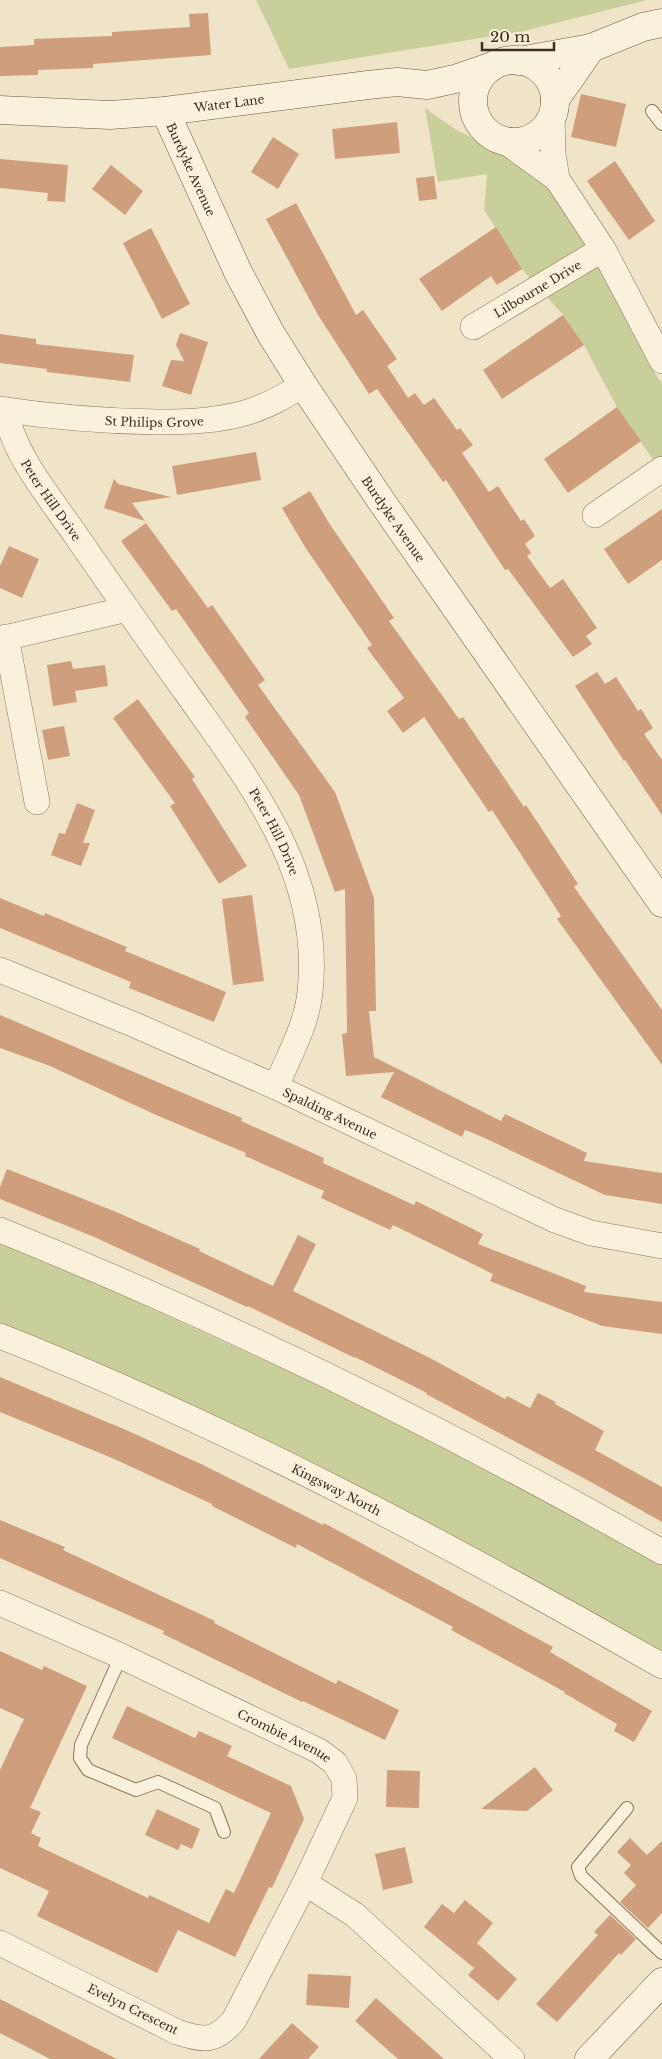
<svg xmlns="http://www.w3.org/2000/svg" width="662" height="2059" viewBox="0 0 662 2059" font-family="'Libre Baskerville',serif">
	<style>
		.green { fill: #c9cf9b }
		.building { fill: #cf9f7d }
		.lines { fill: none; stroke-linecap: round; stroke-linejoin: round }
		.lane-casing { stroke: #8d765c; stroke-width: 14 }
		.street-casing { stroke: #8d765c; stroke-width: 26 }
		.secondary-casing { stroke: #6f573f; stroke-width: 29 }
		.lane { stroke: #faf1dc; stroke-width: 12 }
		.street { stroke: #faf1dc; stroke-width: 25 }
		.secondary { stroke: #faf1dc; stroke-width: 28 }
		.labels { text-anchor: middle; dominant-baseline: central; stroke-width: 4; stroke-linejoin: round; paint-order: stroke }
		.street-label { font-size: 12px; fill: #3d2e20; stroke: #f7eed8 }
	</style>
	<rect width="100%" height="100%" fill="#f0e4c8"/>
	<g class="green">
		<path d="M256 0H647L524 31 289 69Z"/>
		<path d="M425 108 455 129 485 145 513 156 546 184 615 290 649 365 662 383V473L617 407 584 345 563 315 522 269 484 210 487 174 438 182Z"/>
		<path d="M0 1239 428 1435 662 1565V1653L102 1365 0 1324Z"/>
	</g>
	<g class="building">
		<path d="M208 13 211 55 93 64V68L38 70V75L0 76V47L34 45V39L112 36V32L190 27 189 14Z"/>
		<path d="M581 94 626 104 616 147 571 137Z"/>
		<path d="M397 122 400 153 335 159 332 129Z"/>
		<path d="M273 137 299 154 278 189 251 172Z"/>
		<path d="M0 159 68 165 65 202 47 201 48 193 0 188Z"/>
		<path d="M615 161 655 221 629 240 587 181Z"/>
		<path d="M111 165 143 191 125 215 92 189Z"/>
		<path d="M434 176 437 199 419 201 416 178Z"/>
		<path d="M296 203 356 315 363 310 397 359 387 366 408 398 415 393 424 405 434 398 457 430 460 428 473 445 462 453 489 492 498 486 521 521 524 519 535 536 525 544 531 553 527 556 550 588 563 579 597 628 586 636 592 644 573 657 508 569 505 570 446 480 443 482 377 389 369 394 318 315 266 219Z"/>
		<path d="M496 227 522 269 497 285 491 276 442 311 419 279Z"/>
		<path d="M151 228 190 304 162 319 123 243Z"/>
		<path d="M563 315 584 345 502 399 483 370Z"/>
		<path d="M180 333 208 342 191 395 162 386 171 360 184 361 176 345Z"/>
		<path d="M0 334 36 339V344L134 355 130 382 47 372V369L0 363Z"/>
		<path d="M617 407 641 441 568 493 544 459Z"/>
		<path d="M256 452 261 480 177 495 172 466Z"/>
		<path d="M114 479 118 484 171 497 132 503 145 521 104 508Z"/>
		<path d="M310 491 329 523 394 618 389 621 459 719 463 717 524 807 526 805 578 884 574 887 662 1010V1065L557 919 561 916 492 810 489 812 424 717 403 733 387 711 404 698 367 648 372 645 305 547 282 508Z"/>
		<path d="M662 509V560L628 584 604 549Z"/>
		<path d="M146 523 208 608 212 605 265 680 258 685 335 792 374 898 376 1011H369L374 1057 501 1121 505 1114 587 1153 584 1161 662 1173V1204L605 1195 478 1135 465 1130 462 1137 381 1097 394 1072 346 1076 342 1034 347 1033 345 889 335 892 299 795 245 717 249 713 176 609 172 611 121 541Z"/>
		<path d="M9 546 39 559 22 598 0 588V566Z"/>
		<path d="M71 661 73 669 105 665 108 686 75 691 77 702 53 706 47 665Z"/>
		<path d="M597 672 605 684 616 677 638 711 641 709 653 728 644 734 662 760V815L625 760 624 761 575 686Z"/>
		<path d="M138 699 195 777 192 779 247 866 219 884 170 806 175 803 113 718Z"/>
		<path d="M64 726 70 756 48 760 42 730Z"/>
		<path d="M77 803 95 810 83 843H90L81 866 51 855 59 833 65 834Z"/>
		<path d="M252 895 264 981 233 985 222 899Z"/>
		<path d="M0 898 44 916 45 913 127 947 125 951 226 992 214 1022 129 988 131 982 0 928Z"/>
		<path d="M0 1015 242 1118 241 1121 324 1158 323 1163 414 1205 416 1201 483 1234 478 1244 586 1286 584 1292 662 1302V1334L602 1326 490 1281 493 1274 393 1225 390 1230 321 1198 324 1191 245 1156 246 1153 154 1114 50 1066 0 1048Z"/>
		<path d="M7 1169 114 1211 200 1249 199 1251 273 1286 298 1235 316 1244 293 1291 430 1358 505 1399 507 1396 530 1408 538 1393 556 1402 555 1404 604 1431 595 1450 662 1487V1522L589 1481 426 1394 427 1393 355 1357V1358L248 1306 247 1307 92 1236 0 1199V1187Z"/>
		<path d="M0 1377 126 1430 201 1464 323 1525 324 1523 553 1647 550 1652 652 1711 634 1742 614 1731 617 1724 564 1693 565 1692 451 1630 453 1627 297 1544 296 1548 212 1506V1504L112 1458 0 1412Z"/>
		<path d="M0 1520 65 1547 63 1550 215 1621 214 1623 336 1684 338 1680 399 1710 385 1740 303 1701 302 1702 163 1634 164 1631 0 1558Z"/>
		<path d="M0 1651 42 1670 44 1666 87 1686 30 1808 41 1812 31 1833 41 1838 38 1846 148 1898 149 1895 209 1923 226 1889 234 1893 271 1813 112 1738 127 1706 195 1738 199 1731 232 1746 227 1756 291 1786 304 1819 272 1888 269 1887 235 1957 178 1930 157 1973 37 1916 49 1891 0 1868V1770L24 1719 0 1708Z"/>
		<path d="M535 1767 553 1790 527 1811 481 1809Z"/>
		<path d="M387 1770 420 1771 419 1808 386 1807Z"/>
		<path d="M157 1809 200 1829 192 1849 181 1844 178 1850 145 1835Z"/>
		<path d="M630 1838 647 1855 662 1841V1913L648 1928 620 1902 636 1885 624 1873 631 1865 617 1852Z"/>
		<path d="M405 1847 413 1883 383 1890 375 1854Z"/>
		<path d="M465 1900 493 1923 477 1943 517 1979 498 2001 468 1975 474 1968 424 1927 442 1904 454 1913Z"/>
		<path d="M610 1915 636 1939 621 1955 619 1953 557 2022 536 2004 598 1935 594 1932Z"/>
		<path d="M308 1974 351 1976 349 2008 306 2005Z"/>
		<path d="M376 1998 444 2059H398L355 2021Z"/>
		<path d="M0 1999 117 2059H50L0 2033Z"/>
		<path d="M292 2023 319 2047 308 2059H259Z"/>
	</g>
	<g class="lines">
		<defs>
			<g id="lane">
				<path d="M652 111 662 124"/>
				<path d="M121 1656 81 1745 80 1758 88 1770 136 1790 158 1782 215 1808 224 1832"/>
				<path d="M627 1808 578 1867 581 1876 662 1953"/>
			</g>
			<g id="street">
				<path d="M552 117 553 154 557 179"/>
				<path d="M506 142 557 179 603 249 662 361"/>
				<path id="s1" d="M473 327 603 249"/>
				<path id="s2" d="M0 409C52 417 104 421 157 422 187 422 219 421 248 412 268 406 285 396 303 385"/>
				<path id="s3" d="M5 410C15 458 50 497 77 537 113 589 149 641 186 692 250 783 323 873 310 992 307 1025 288 1057 276 1087"/>
				<path d="M595 515 662 469"/>
				<path d="M6 637 37 802"/>
				<path d="M0 639 127 609"/>
				<path id="s4" d="M0 970 135 1025 276 1087 555 1220 591 1233 662 1246"/>
				<path d="M0 1230C228 1322 449 1431 662 1552"/>
				<path id="s5" d="M0 1336C230 1427 448 1544 662 1666"/>
				<path id="s6" d="M0 1603 121 1656 319 1751 335 1763 344 1779 345 1798 305 1883 234 2020C216 2042 204 2041 177 2032L0 1943"/>
				<path d="M305 1883 355 1915 512 2059"/>
			</g>
			<g id="secondary">
				<circle cx="514" cy="101" r="41"/>
				<path d="M519 61 591 48 643 27 662 23"/>
				<path d="M555 100 591 48"/>
				<path id="s7" d="M0 110 110 115 165 111 368 85 397 82 427 85 455 79 493 66"/>
				<path id="s8" d="M165 111 238 272 271 334 303 385 384 505 662 903"/>
				<path d="M589 2059 662 1982"/>
			</g>
		</defs>
		<use href="#lane" class="lane-casing"/>
		<use href="#street" class="street-casing"/>
		<use href="#secondary" class="secondary-casing"/>
		<use href="#lane" class="lane"/>
		<use href="#street" class="street"/>
		<use href="#secondary" class="secondary"/>
	</g>
	<g class="labels">
		<g class="street-label">
			<text stroke="none"><textPath href="#s7" startOffset="230">Water Lane</textPath></text>
			<text stroke="none"><textPath href="#s8" startOffset="64">Burdyke Avenue</textPath></text>
			<text stroke="none"><textPath href="#s1" startOffset="75">Lilbourne Drive</textPath></text>
			<text stroke="none"><textPath href="#s2" startOffset="155">St Philips Grove</textPath></text>
			<text stroke="none"><textPath href="#s3" startOffset="102">Peter Hill Drive</textPath></text>
			<text stroke="none"><textPath href="#s8" startOffset="469">Burdyke Avenue</textPath></text>
			<text stroke="none"><textPath href="#s3" startOffset="502">Peter Hill Drive</textPath></text>
			<text stroke="none"><textPath href="#s4" startOffset="360">Spalding Avenue</textPath></text>
			<text stroke="none"><textPath href="#s5" startOffset="370">Kingsway North</textPath></text>
			<text stroke="none"><textPath href="#s6" startOffset="314">Crombie Avenue</textPath></text>
			<text transform="translate(133 2009) rotate(26)">Evelyn Crescent</text>
		</g>
	</g>
	<path d="M482 42v8h72v-8" fill="none" stroke="#3d2e20" stroke-width="2.5"/>
	<text x="490" y="42" font-size="15" fill="#3d2e20" stroke="#f7eed8" stroke-width="4" paint-order="stroke">20 m</text>
</svg>
